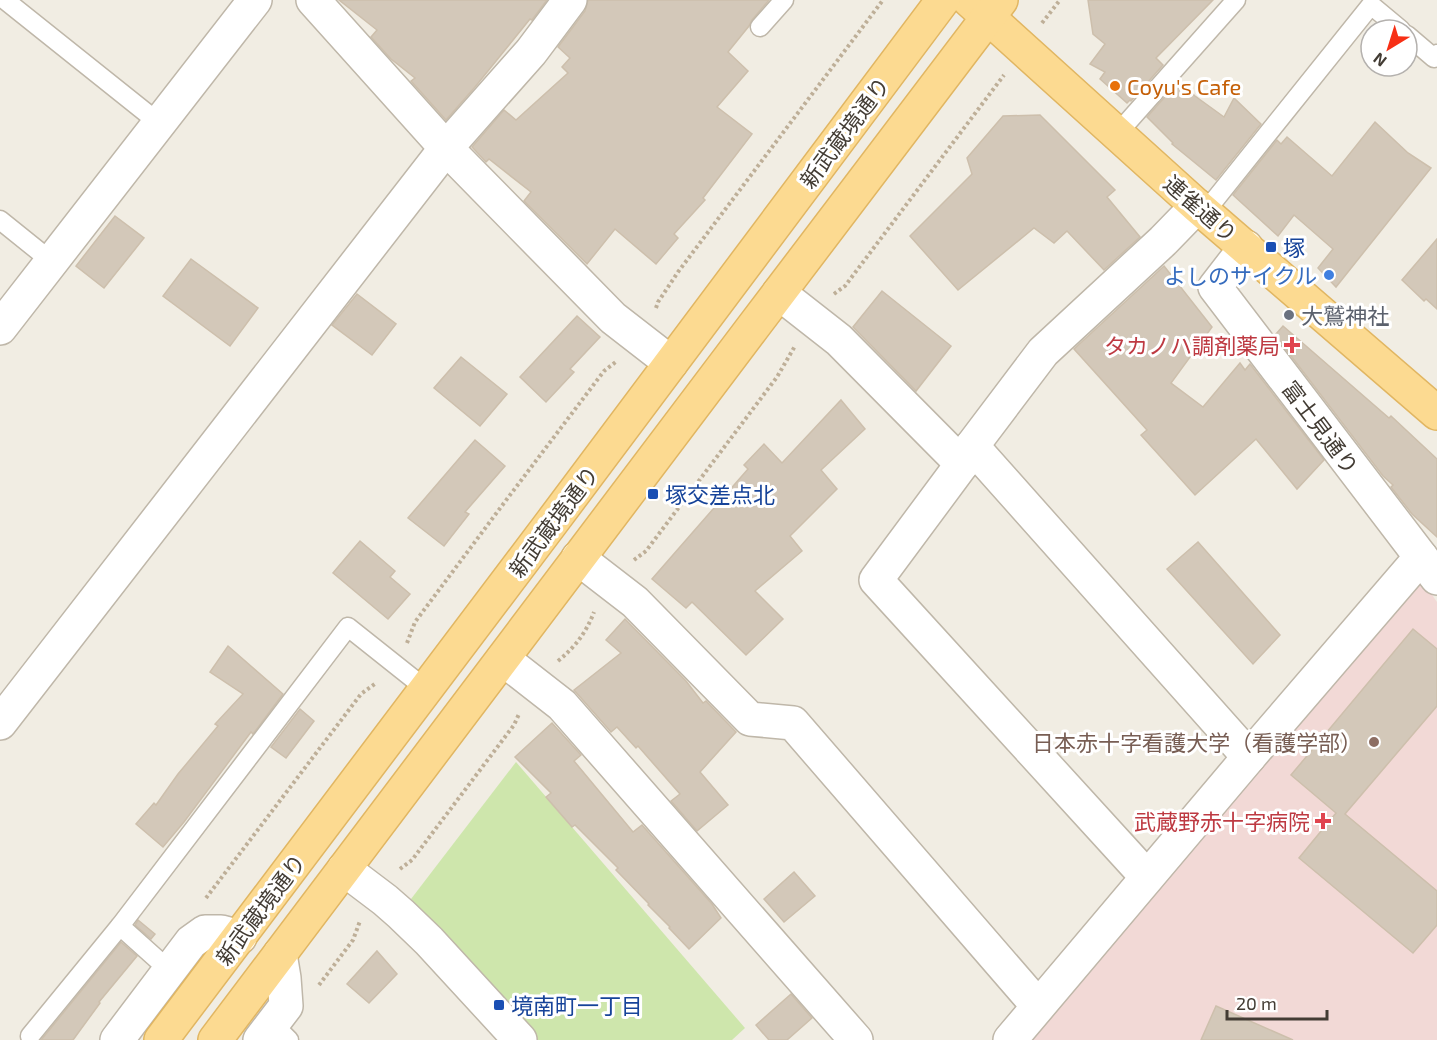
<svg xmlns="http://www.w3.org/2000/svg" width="1437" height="1040" viewBox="0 0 1437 1040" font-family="'Exo 2','Noto Sans JP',sans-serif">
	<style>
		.medical { fill: #f2d9d6 }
		.green { fill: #cee6ac }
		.building { fill: #d3c8b9; stroke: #cdbfac; stroke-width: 1.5 }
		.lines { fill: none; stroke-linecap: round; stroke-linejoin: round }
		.service-casing { stroke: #bfb7a9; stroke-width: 21 }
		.minor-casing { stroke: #bfb7a9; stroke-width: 36 }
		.primary-casing { stroke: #e1b662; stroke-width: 36 }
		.path { stroke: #beaf98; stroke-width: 4; stroke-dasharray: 3 3; stroke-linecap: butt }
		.service { stroke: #fff; stroke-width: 18 }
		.minor { stroke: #fff; stroke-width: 33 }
		.primary { stroke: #fcda91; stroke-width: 33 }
		.food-dot { fill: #e8710a; stroke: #fff; stroke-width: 2 }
		.transit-dot { fill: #1a4fb4; stroke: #fff; stroke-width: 2 }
		.shop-dot { fill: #3f7fe0; stroke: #fff; stroke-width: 2 }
		.worship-dot { fill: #6b7280; stroke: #fff; stroke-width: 2 }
		.health-dot { fill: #e0444e; stroke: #fff; stroke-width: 2 }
		.education-dot { fill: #8d6e63; stroke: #fff; stroke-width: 2 }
		.labels { text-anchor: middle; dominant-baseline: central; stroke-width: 6; stroke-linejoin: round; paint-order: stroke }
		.food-label { font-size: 22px; fill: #c56008; stroke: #fff; text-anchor: start }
		.street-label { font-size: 22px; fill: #433c34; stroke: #fff }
		.transit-label { font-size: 22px; fill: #164399; stroke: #fff; text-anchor: start }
		.shop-label { font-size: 22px; fill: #366cbe; stroke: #fff; text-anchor: end }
		.worship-label { font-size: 22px; fill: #5b616d; stroke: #fff; text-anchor: start }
		.health-label { font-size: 22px; fill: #be3a42; stroke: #fff; text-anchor: end }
		.education-label { font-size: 22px; fill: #785e54; stroke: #fff; text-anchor: end }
	</style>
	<rect width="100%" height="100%" fill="#f1ede3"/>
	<path class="medical" d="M1423 582 1437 602V1040H1014Z"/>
	<path class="green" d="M516 762 745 1028 732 1040H538L411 899Z"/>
	<g class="building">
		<path d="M339 0H547L532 20 530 19 475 87 446 120 411 81 415 78 391 59 371 37 377 30Z"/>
		<path d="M588 0H769L752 20 749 26 728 52 748 71 717 107 752 134 703 198 705 200 674 234 678 238 656 264 615 229 587 264 524 201 531 192 489 159 486 162 472 147 504 110 516 120 568 73 562 67 570 58 558 47 585 11Z"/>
		<path d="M1088 0H1213L1156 58 1163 65 1131 101 1130 100 1127 103 1100 79 1105 72 1090 64 1105 44 1093 34Z"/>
		<path d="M1179 81 1195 96 1224 117 1234 98 1261 124 1216 180 1172 144 1173 143 1147 117Z"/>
		<path d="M1040 115 1115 190 1107 197 1140 237 1104 270 1067 231 1054 243 1034 228 958 290 910 236 972 174 967 158 1003 116Z"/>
		<path d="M1375 122 1408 153 1431 168 1336 287 1318 268 1333 249 1294 215 1278 236 1233 195 1277 140 1281 144 1287 137 1332 176Z"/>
		<path d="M115 216 144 238 104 288 76 266Z"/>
		<path d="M1437 239V309L1426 299 1424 301 1402 280Z"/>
		<path d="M191 259 258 308 230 346 163 296Z"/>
		<path d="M1164 266 1212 327 1171 383 1203 407 1240 363 1245 370 1250 364 1324 460 1297 489 1256 439 1195 495 1141 435 1147 430 1074 349Z"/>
		<path d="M882 291 951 346 916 391 853 327Z"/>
		<path d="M357 294 396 324 372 355 332 325Z"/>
		<path d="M577 316 600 337 570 369 574 372 546 402 520 377Z"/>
		<path d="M1283 326 1389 418 1391 416 1437 459V537L1412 514 1391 487 1393 485 1383 476 1275 335Z"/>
		<path d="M461 357 507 394 480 426 434 388Z"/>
		<path d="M841 400 865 429 821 470 837 489 790 536 802 551 755 591 783 619 746 655 692 602 686 608 652 579 748 469 744 465 764 444 782 463Z"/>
		<path d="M475 440 505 466 465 512 469 514 444 546 408 518Z"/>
		<path d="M360 541 395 571 390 577 410 594 388 619 333 573Z"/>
		<path d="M1198 542 1280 635 1253 664 1167 569Z"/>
		<path d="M625 619 686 681 703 703 706 701 736 732 700 772 728 805 697 831 671 801 680 794 638 746 636 748 617 727 611 732 574 690 621 653 606 640Z"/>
		<path d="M1413 629 1437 649V706L1345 814 1437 891V925L1413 953 1299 858 1336 813 1291 775Z"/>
		<path d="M228 646 283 694 253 734 251 732 184 822 163 847 136 824 154 803 156 805 178 774 218 726 215 724 243 694 210 672Z"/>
		<path d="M300 709 314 721 286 758 271 747Z"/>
		<path d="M552 723 581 755 574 761 633 832 642 825 712 904 721 918 689 949 669 928 670 927 648 905 649 904 616 870 618 868 575 825 572 827 546 797 551 793 515 757Z"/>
		<path d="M794 872 815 896 784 922 764 899Z"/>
		<path d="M138 920 155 934 151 939 135 925Z"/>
		<path d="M121 942 137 956 99 1002 100 1003 73 1040H41Z"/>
		<path d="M377 951 397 974 369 1003 347 984Z"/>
		<path d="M791 994 812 1018 787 1040H769L756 1025Z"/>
		<path d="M1216 1006 1293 1040H1201Z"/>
	</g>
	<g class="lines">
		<defs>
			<g id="service">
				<path d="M5 0 159 123"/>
				<path d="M760 27 784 0"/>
				<path d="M1407 35 1434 58 1437 54"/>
				<path d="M1117 134 1236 0"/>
				<path d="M1205 212 1371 5 1401 30"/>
				<path d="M0 220 51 261"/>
				<path d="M120 926 169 970"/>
				<path d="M282 1033 289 1040"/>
				<path d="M30 1036 120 926 348 627 426 689"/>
			</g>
			<g id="minor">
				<path d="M313 0 446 148 613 318 671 363"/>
				<path d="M1246 247 1215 287 1437 578"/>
				<path d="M779 293 839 340 962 464"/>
				<path d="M0 328 255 0"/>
				<path d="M972 446 1249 757"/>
				<path d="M578 558 635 602 750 719 793 723 1038 1006"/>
				<path d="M503 659 562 705 856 1040"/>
				<path d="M0 723 446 148 531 52 570 0"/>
				<path d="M344 869 385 900 401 914 429 941 520 1040"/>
				<path d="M1147 877 876 580 962 464 972 446 1043 352 1163 241 1197 206"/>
				<path d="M117 1040 191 942 205 932H221L240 937"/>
				<path d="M260 1040 286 1006 284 978 280 954"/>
				<path d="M1010 1040 1249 757 1421 557"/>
			</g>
			<g id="primary">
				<path d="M969 0 1197 206 1437 413"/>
				<path d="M161 1040 552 522 943 0"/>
				<path d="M215 1040 753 327 1001 0"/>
			</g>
		</defs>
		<use href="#service" class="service-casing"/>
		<use href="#minor" class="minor-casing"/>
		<use href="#primary" class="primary-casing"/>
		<g class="path">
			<path d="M1042 23 1060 0"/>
			<path d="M834 294 845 286 1004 75"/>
			<path d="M656 308 658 302 678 272 883 0"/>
			<path d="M634 560 646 551 777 377 795 346"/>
			<path d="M407 643 415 622 504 503 604 371 617 361"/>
			<path d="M558 661C575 647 586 633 594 612"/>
			<path d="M400 869 412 860 514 725 519 714"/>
			<path d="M206 898 361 694 376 683"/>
			<path d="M319 985 353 940 360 921"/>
		</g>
		<use href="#service" class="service"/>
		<use href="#minor" class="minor"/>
		<use href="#primary" class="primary"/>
	</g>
	<circle class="food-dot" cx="1115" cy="86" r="6"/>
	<g class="transit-dot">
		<rect x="1265" y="241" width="12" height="12" rx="3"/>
		<rect x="647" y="488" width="12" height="12" rx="3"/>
		<rect x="493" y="999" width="12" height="12" rx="3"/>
	</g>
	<circle class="shop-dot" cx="1329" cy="275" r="6"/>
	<circle class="worship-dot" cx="1289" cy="315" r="6"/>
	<g class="health-dot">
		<path d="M1289 336h6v6h6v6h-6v6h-6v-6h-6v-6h6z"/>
		<path d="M1320 812h6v6h6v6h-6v6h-6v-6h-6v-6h6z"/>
	</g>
	<circle class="education-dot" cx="1374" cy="742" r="6"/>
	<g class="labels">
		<g class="food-label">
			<text x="1127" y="86">Coyu's Cafe</text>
		</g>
		<g class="street-label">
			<text transform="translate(844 132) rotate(-53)">新武蔵境通り</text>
			<text transform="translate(1201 208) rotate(41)">連雀通り</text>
			<text transform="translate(1321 427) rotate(53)">富士見通り</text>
			<text transform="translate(553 521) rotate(-53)">新武蔵境通り</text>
			<text transform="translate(260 909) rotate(-53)">新武蔵境通り</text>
		</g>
		<g class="transit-label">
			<text x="1283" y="247">塚</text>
			<text x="665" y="494">塚交差点北</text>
			<text x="511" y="1005">境南町一丁目</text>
		</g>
		<g class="shop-label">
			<text x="1317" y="275">よしのサイクル</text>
		</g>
		<g class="worship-label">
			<text x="1301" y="315">大鷲神社</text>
		</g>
		<g class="health-label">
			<text x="1280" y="345">タカノハ調剤薬局</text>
			<text x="1310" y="821">武蔵野赤十字病院</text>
		</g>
		<g class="education-label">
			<text x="1362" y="742">日本赤十字看護大学（看護学部）</text>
		</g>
	</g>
	<g transform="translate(1389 48) rotate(218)"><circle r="28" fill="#ffffff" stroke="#b4b1ae" stroke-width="1.5"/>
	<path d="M0-4.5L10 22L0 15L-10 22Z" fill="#f72f15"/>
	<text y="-9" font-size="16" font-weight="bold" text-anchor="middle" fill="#433c34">N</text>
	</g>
	<path d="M1227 1010v9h100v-9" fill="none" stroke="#433c34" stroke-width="3"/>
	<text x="1236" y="1010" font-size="18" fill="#433c34" stroke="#ffffff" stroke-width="4.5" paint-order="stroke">20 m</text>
</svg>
